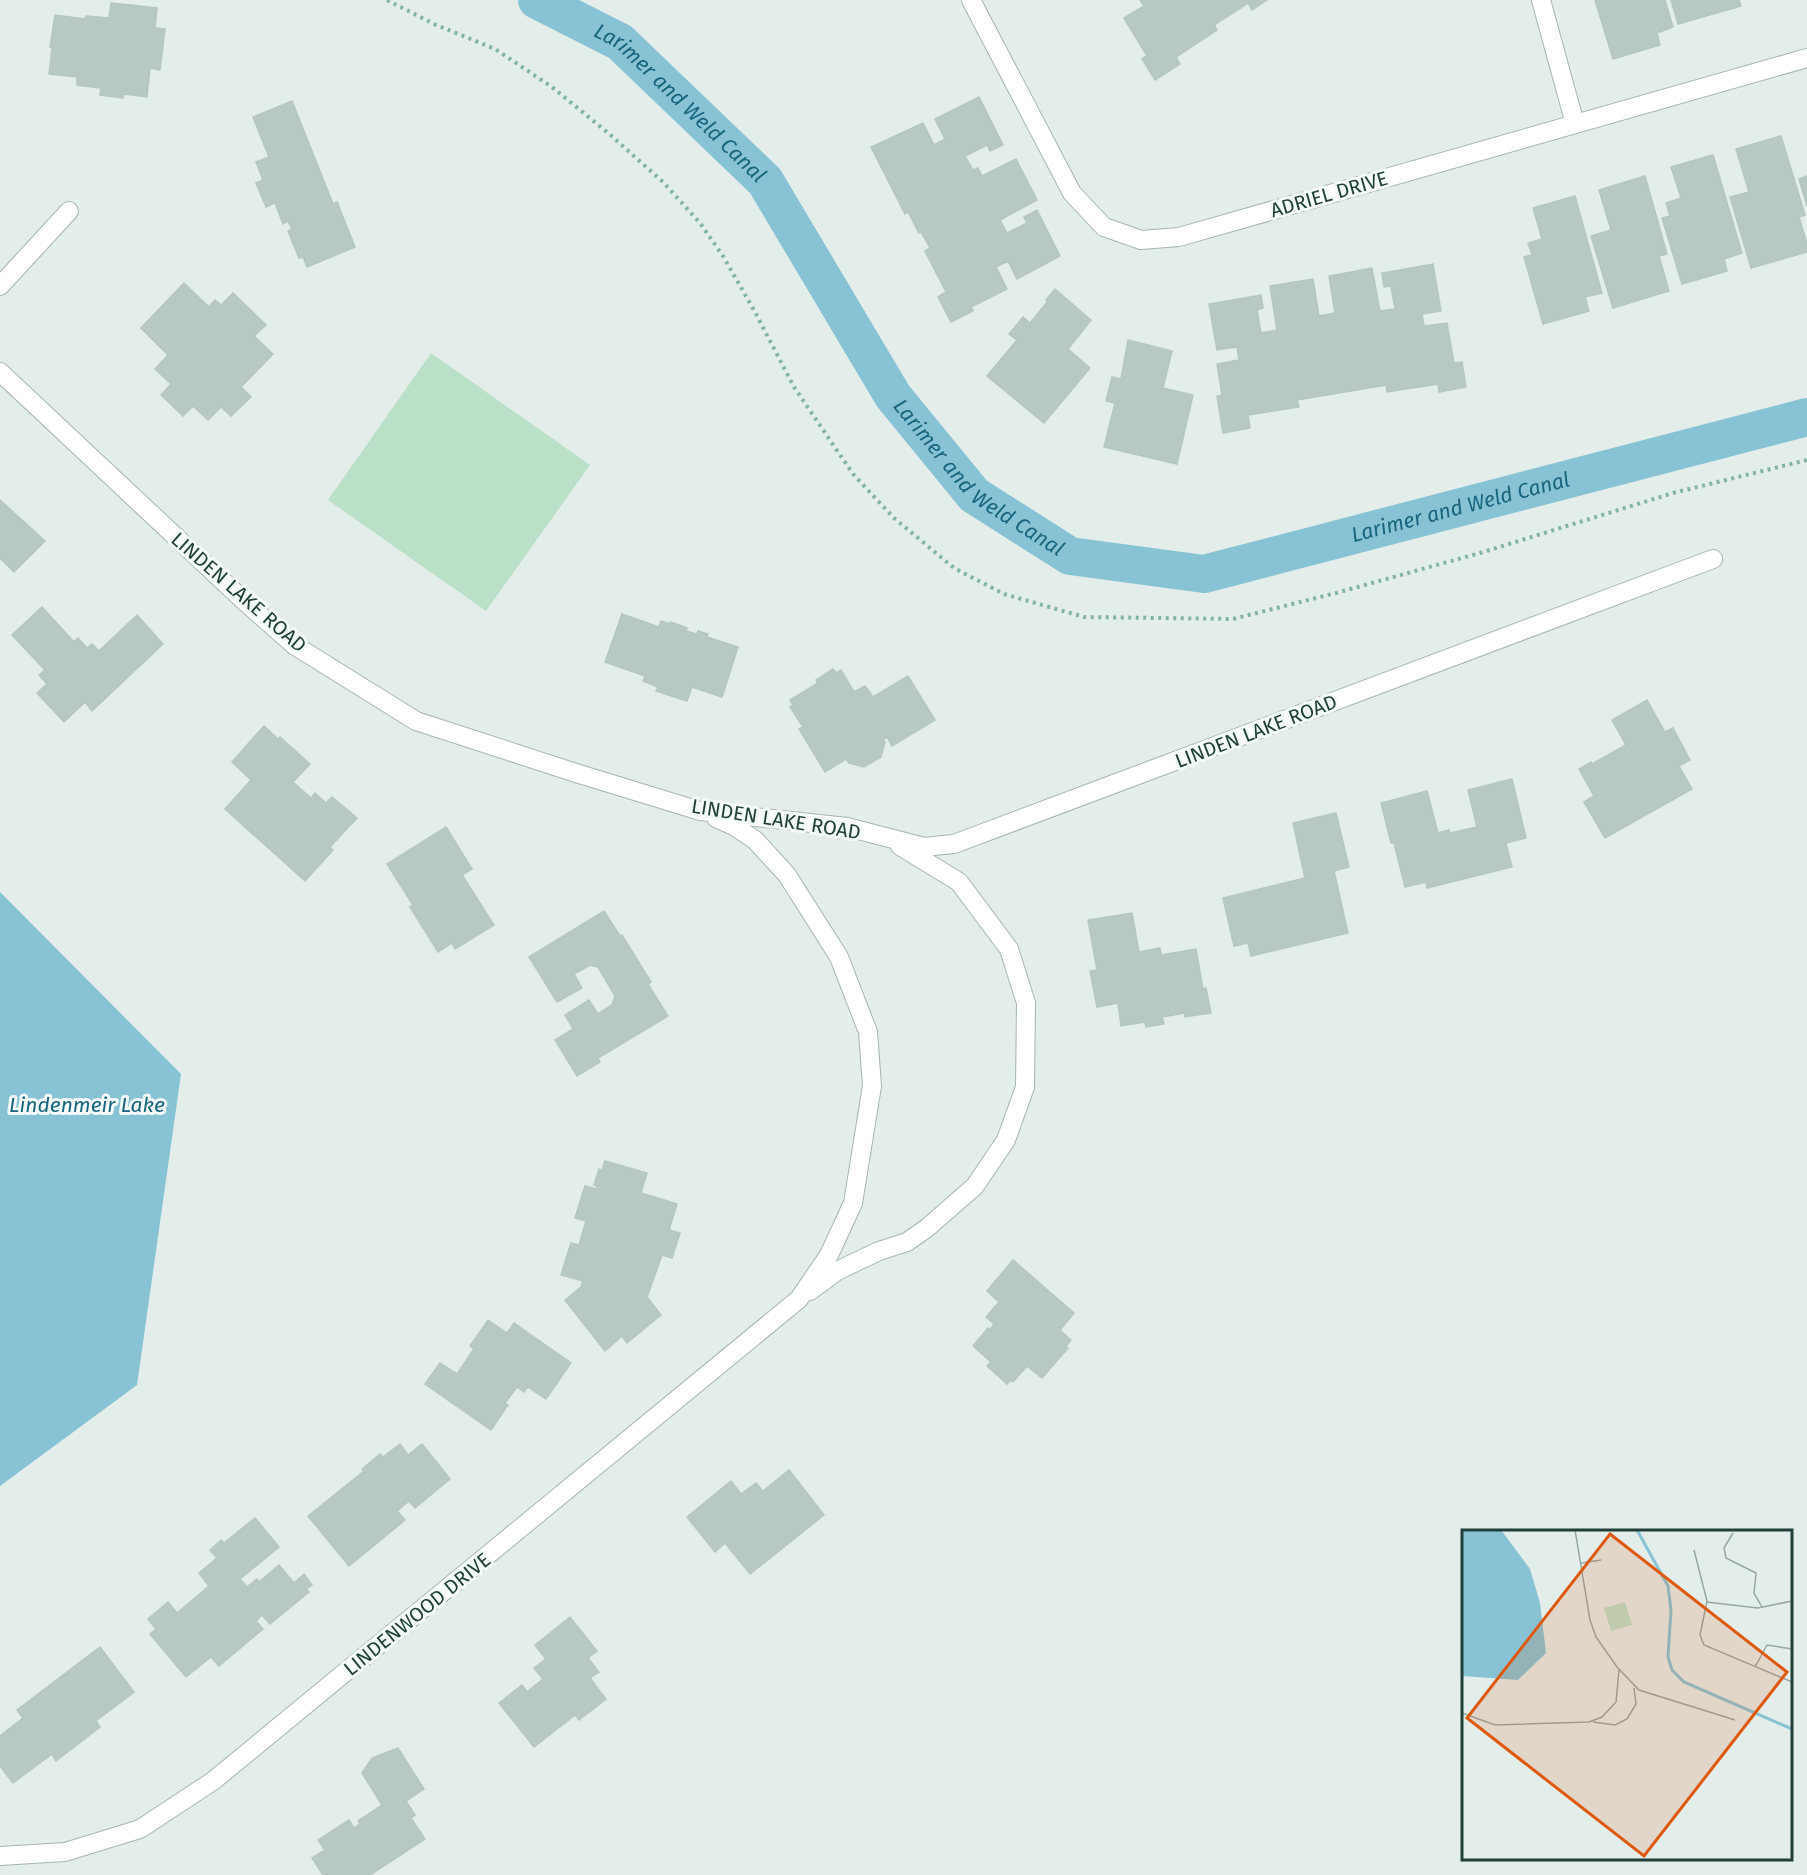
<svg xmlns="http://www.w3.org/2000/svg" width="1807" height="1875" viewBox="0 0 1807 1875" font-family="'Fira Sans',sans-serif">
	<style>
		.green { fill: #bae0c8 }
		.water { fill: #88c3d5 }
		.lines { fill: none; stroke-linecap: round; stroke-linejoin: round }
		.canal { stroke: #88c3d5; stroke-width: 38 }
		.building { fill: #b8c8c3; stroke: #b5c7c1; stroke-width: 1.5 }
		.street-casing { stroke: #a5b6b1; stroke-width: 20 }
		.path { stroke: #81b3a7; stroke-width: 4; stroke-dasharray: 3 4.5; stroke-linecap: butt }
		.street { stroke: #fff; stroke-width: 18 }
		.labels { text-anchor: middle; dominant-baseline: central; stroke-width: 6; stroke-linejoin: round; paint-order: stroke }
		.street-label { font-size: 20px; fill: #21403a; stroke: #f3faf7 }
		.water-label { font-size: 21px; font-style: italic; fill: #18657f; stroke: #f3faf7 }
		.inset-river { fill: none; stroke: #88c3d5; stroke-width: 3 }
		.inset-road { fill: none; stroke: #95a8a3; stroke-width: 1.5 }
		.view { fill: #de580e; fill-opacity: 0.15; stroke: #de580e; stroke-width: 3 }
		.inset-edge { fill: none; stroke: #21403a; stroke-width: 3 }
	</style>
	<rect width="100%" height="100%" fill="#e3ede9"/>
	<path class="green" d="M431 353 590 465 486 611 328 500Z"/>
	<path class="water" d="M0 892 181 1074 137 1385 0 1486Z"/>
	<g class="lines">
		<path class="canal" id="s1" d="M537 0 620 42 765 181 893 396 974 495 1070 556 1204 574 1807 417"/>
	</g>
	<g class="building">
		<path d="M1140 0H1267L1252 10 1248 3 1214 25 1217 30 1176 57 1180 64 1155 80 1142 59 1147 56 1124 18 1144 6Z"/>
		<path d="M1595 0H1665L1673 27 1657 33 1660 45 1613 59Z"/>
		<path d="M1671 0H1739L1741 6 1678 24Z"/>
		<path d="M111 3 157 8 155 28 165 29 160 70 150 68 147 97 124 94 123 98 100 95 101 88 77 85V77L49 74 52 48 50 47 55 15 85 19 86 16 109 18Z"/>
		<path d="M979 97 1003 145 990 151 987 145 965 156 973 170 978 168 982 176 1016 159 1037 200 1000 220 1007 233 1027 223 1024 217 1037 210 1060 256 1017 279 1008 261 996 267 1007 289 971 307 973 311 951 322 938 297 946 292 925 251 930 248 921 232 919 233 908 212 905 214 871 147 923 123 934 145 945 139 935 119Z"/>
		<path d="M292 101 333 204 337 202 355 247 307 267 303 257 299 258 288 231 292 229 288 221 283 224 275 203 266 207 256 183 263 180 256 162 269 157 253 117Z"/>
		<path d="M1781 136 1805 215 1799 217 1807 244V252L1751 268 1730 197 1749 192 1736 149Z"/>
		<path d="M1713 155 1742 253 1724 259 1727 271 1682 284 1662 218 1670 216 1666 203 1681 198 1671 167Z"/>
		<path d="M1645 176 1667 254 1659 256 1669 291 1613 308 1591 236 1611 230 1599 190Z"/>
		<path d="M1807 176V206L1799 179Z"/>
		<path d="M1575 196 1602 293 1585 297 1589 311 1543 324 1524 257 1532 255 1528 243 1542 239 1533 208Z"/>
		<path d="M1433 264 1441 311 1422 314 1424 326 1447 323 1454 363 1462 362 1466 387 1439 392 1438 384 1387 392 1386 385 1297 400 1299 407 1248 415 1250 428 1223 433 1217 396 1222 395 1217 364 1239 360 1237 347 1217 350 1209 304 1261 295 1263 308 1257 310 1261 333 1277 330 1270 286 1313 279 1319 316 1335 313 1329 276 1372 268 1380 311 1395 309 1391 286 1384 287 1382 273Z"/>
		<path d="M184 283 209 307 215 300 221 305 233 293 266 325 254 336 273 354 241 387 251 397 231 416 221 407 208 420 193 406 183 416 161 395 171 384 155 369 168 355 141 328Z"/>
		<path d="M1055 289 1091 320 1068 349 1090 368 1044 423 987 376 1017 340 1009 334 1023 317 1030 323 1048 301 1046 300Z"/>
		<path d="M1128 340 1172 351 1163 388 1193 395 1177 464 1104 447 1115 403 1106 401 1112 377 1121 379Z"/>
		<path d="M0 500 45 541 14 572 0 558Z"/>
		<path d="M42 607 74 642 78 638 87 648 92 644 99 651 137 615 163 644 92 711 85 702 64 722 37 693 47 684 39 675 45 670 12 635Z"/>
		<path d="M622 614 659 627 661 621 671 624V622L687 628 686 631 697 634 698 631 708 634 707 637 738 647 722 697 692 687 687 701 656 691 658 687 643 681 645 676 605 662Z"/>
		<path d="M833 669 836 673 841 670 854 692 865 686 873 697 908 676 935 720 892 746 887 737 883 740 885 742 881 757 864 767 849 763 846 759 825 772 799 729 803 727 790 707 793 705 790 700 818 683 816 680Z"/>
		<path d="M1647 700 1665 732 1673 728 1690 760 1679 766 1692 789 1605 838 1584 802 1594 796 1579 769 1591 762 1592 764 1626 745 1612 720Z"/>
		<path d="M264 726 278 739 280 737 310 764 293 782 311 798 315 793 326 803 332 797 357 818 330 847 333 850 305 881 225 809 251 780 232 762Z"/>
		<path d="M1512 779 1526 838 1506 843 1512 867 1427 888 1426 882 1405 887 1394 843H1391L1381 803 1427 791 1438 833 1449 830 1450 833 1477 827 1468 790Z"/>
		<path d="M1336 813 1349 867 1334 871 1348 933 1251 956 1248 943 1234 946 1223 898 1305 878 1293 823Z"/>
		<path d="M446 827 472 869 462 875 494 925 455 949 452 943 438 952 410 907 413 905 387 864Z"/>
		<path d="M604 911 620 936 622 935 651 982 648 984 668 1016 598 1058 600 1062 577 1076 555 1040 573 1029 565 1015 589 1000 598 1014 612 1005 615 996 598 967 590 965 574 974 582 988 557 1002 529 957Z"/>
		<path d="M1132 913 1139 952 1160 948 1161 955 1196 949 1203 989 1206 988 1211 1013 1185 1017V1013L1162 1017 1164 1024 1146 1027 1145 1022 1121 1026 1118 1003 1097 1007 1090 971 1097 970 1088 920Z"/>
		<path d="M605 1161 647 1173 641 1193 677 1204 669 1230 680 1233 672 1258 662 1255 647 1297 661 1315 627 1343 622 1336 605 1351 565 1300 581 1287 583 1281 561 1275 571 1243 579 1245 586 1221 575 1218 585 1186 596 1189 597 1186 594 1185 599 1169 602 1170Z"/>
		<path d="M1013 1260 1074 1313 1060 1330 1071 1340 1066 1346 1068 1348 1042 1378 1027 1366 1013 1382 1011 1380 1007 1384 987 1366 991 1362 973 1346 988 1328 990 1330 994 1324 986 1317 999 1302 987 1291Z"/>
		<path d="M488 1320 507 1333 514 1323 571 1363 546 1399 528 1387 524 1392 517 1387 505 1403 508 1405 491 1430 425 1384 440 1363 457 1374 474 1349 470 1346Z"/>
		<path d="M400 1444 408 1455 422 1444 450 1479 415 1508 409 1501 397 1511 405 1520 349 1566 308 1516 364 1471 362 1469 380 1454 383 1457Z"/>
		<path d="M789 1470 824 1515 750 1574 725 1543 715 1552 687 1517 731 1481 741 1494 756 1483 763 1491Z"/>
		<path d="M255 1518 279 1547 240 1579 247 1587 257 1579 259 1582 279 1565 294 1583 304 1574 312 1585 306 1589 309 1592 270 1624 262 1615 256 1621 263 1629 219 1666 211 1657 186 1677 150 1634 156 1629 148 1619 168 1602 177 1613 209 1586 199 1573 217 1558 210 1550 221 1540 224 1543Z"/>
		<path d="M570 1617 597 1651 588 1658 599 1672 590 1678 606 1699 579 1720 575 1715 534 1747 499 1703 522 1685 527 1692 543 1679 534 1668 546 1659 535 1645Z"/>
		<path d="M100 1647 134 1692 96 1721 100 1727 56 1761 52 1754 13 1783 0 1766V1736L23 1718 17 1710Z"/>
		<path d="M398 1748 424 1789 406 1801 415 1815 411 1818 425 1839 370 1875H323L312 1858 325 1850 318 1840 349 1820 354 1828 360 1824 358 1821 382 1805 362 1773 372 1758Z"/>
	</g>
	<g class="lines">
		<defs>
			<g id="street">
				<path d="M971 0 1072 193 1104 227 1141 240 1179 237 1807 58"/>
				<path d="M1541 0 1575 124"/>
				<path d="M0 286 69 211"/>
				<path d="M0 372 242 599 294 645 416 721 576 773 700 811 847 827 924 847 954 844 1713 559"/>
				<path d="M810 1291 837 1271 879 1251 907 1242 927 1228 975 1186 1006 1140 1025 1087 1026 1003 1009 949 959 882 900 846"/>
				<path d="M0 1856 65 1852 140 1829 213 1781 799 1299 829 1255 853 1203 872 1086 868 1032 839 957 787 875 755 840 734 826 716 818"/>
			</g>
		</defs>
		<use href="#street" class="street-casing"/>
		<path class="path" d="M387 0 434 24 495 49 552 87 607 132 663 182 700 223 723 256 755 312 794 387 853 474 894 518 954 568 1004 594 1084 617 1233 619 1336 593 1480 553 1673 493 1807 460"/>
		<use href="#street" class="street"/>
	</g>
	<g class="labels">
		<g class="street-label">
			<text transform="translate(1329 194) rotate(-16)">ADRIEL DRIVE</text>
			<text transform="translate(239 592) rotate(41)">LINDEN LAKE ROAD</text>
			<text transform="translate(1256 731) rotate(-21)">LINDEN LAKE ROAD</text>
			<text transform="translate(776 819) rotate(9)">LINDEN LAKE ROAD</text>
			<text transform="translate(417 1614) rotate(-39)">LINDENWOOD DRIVE</text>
		</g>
		<g class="water-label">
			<text stroke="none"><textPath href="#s1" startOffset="178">Larimer and Weld Canal</textPath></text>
			<text stroke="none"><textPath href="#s1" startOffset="664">Larimer and Weld Canal</textPath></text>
			<text stroke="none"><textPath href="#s1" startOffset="1186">Larimer and Weld Canal</textPath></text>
			<text x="87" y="1105">Lindenmeir Lake</text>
		</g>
	</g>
	<g transform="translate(1462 1530)">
		<rect width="330" height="330" fill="#e3ede9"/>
		<path d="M163 72 170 95 149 101 142 78Z" fill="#bae0c8"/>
		<path d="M0 0H39L68 39 78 73 84 123 56 150 0 146Z" fill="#88c3d5"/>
		<path class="inset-river" d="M175 0 206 56 209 80 206 127 210 140 222 152 330 199"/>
		<path class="inset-road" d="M113 0 128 90 134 107 155 137 177 160 273 190M271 3 262 18 264 28 294 43 292 63 300 77M232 20 245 71 238 105 242 115 330 152M119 33 139 30M244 72 296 78 330 71M293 137 305 115 330 119M0 183 33 195 127 192 140 187 154 172 157 140M131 192 153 195 165 189 174 174 172 158"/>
		<path class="view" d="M148 4 325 142 182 326 5 188Z"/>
		<rect width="330" height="330" class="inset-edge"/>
	</g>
</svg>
